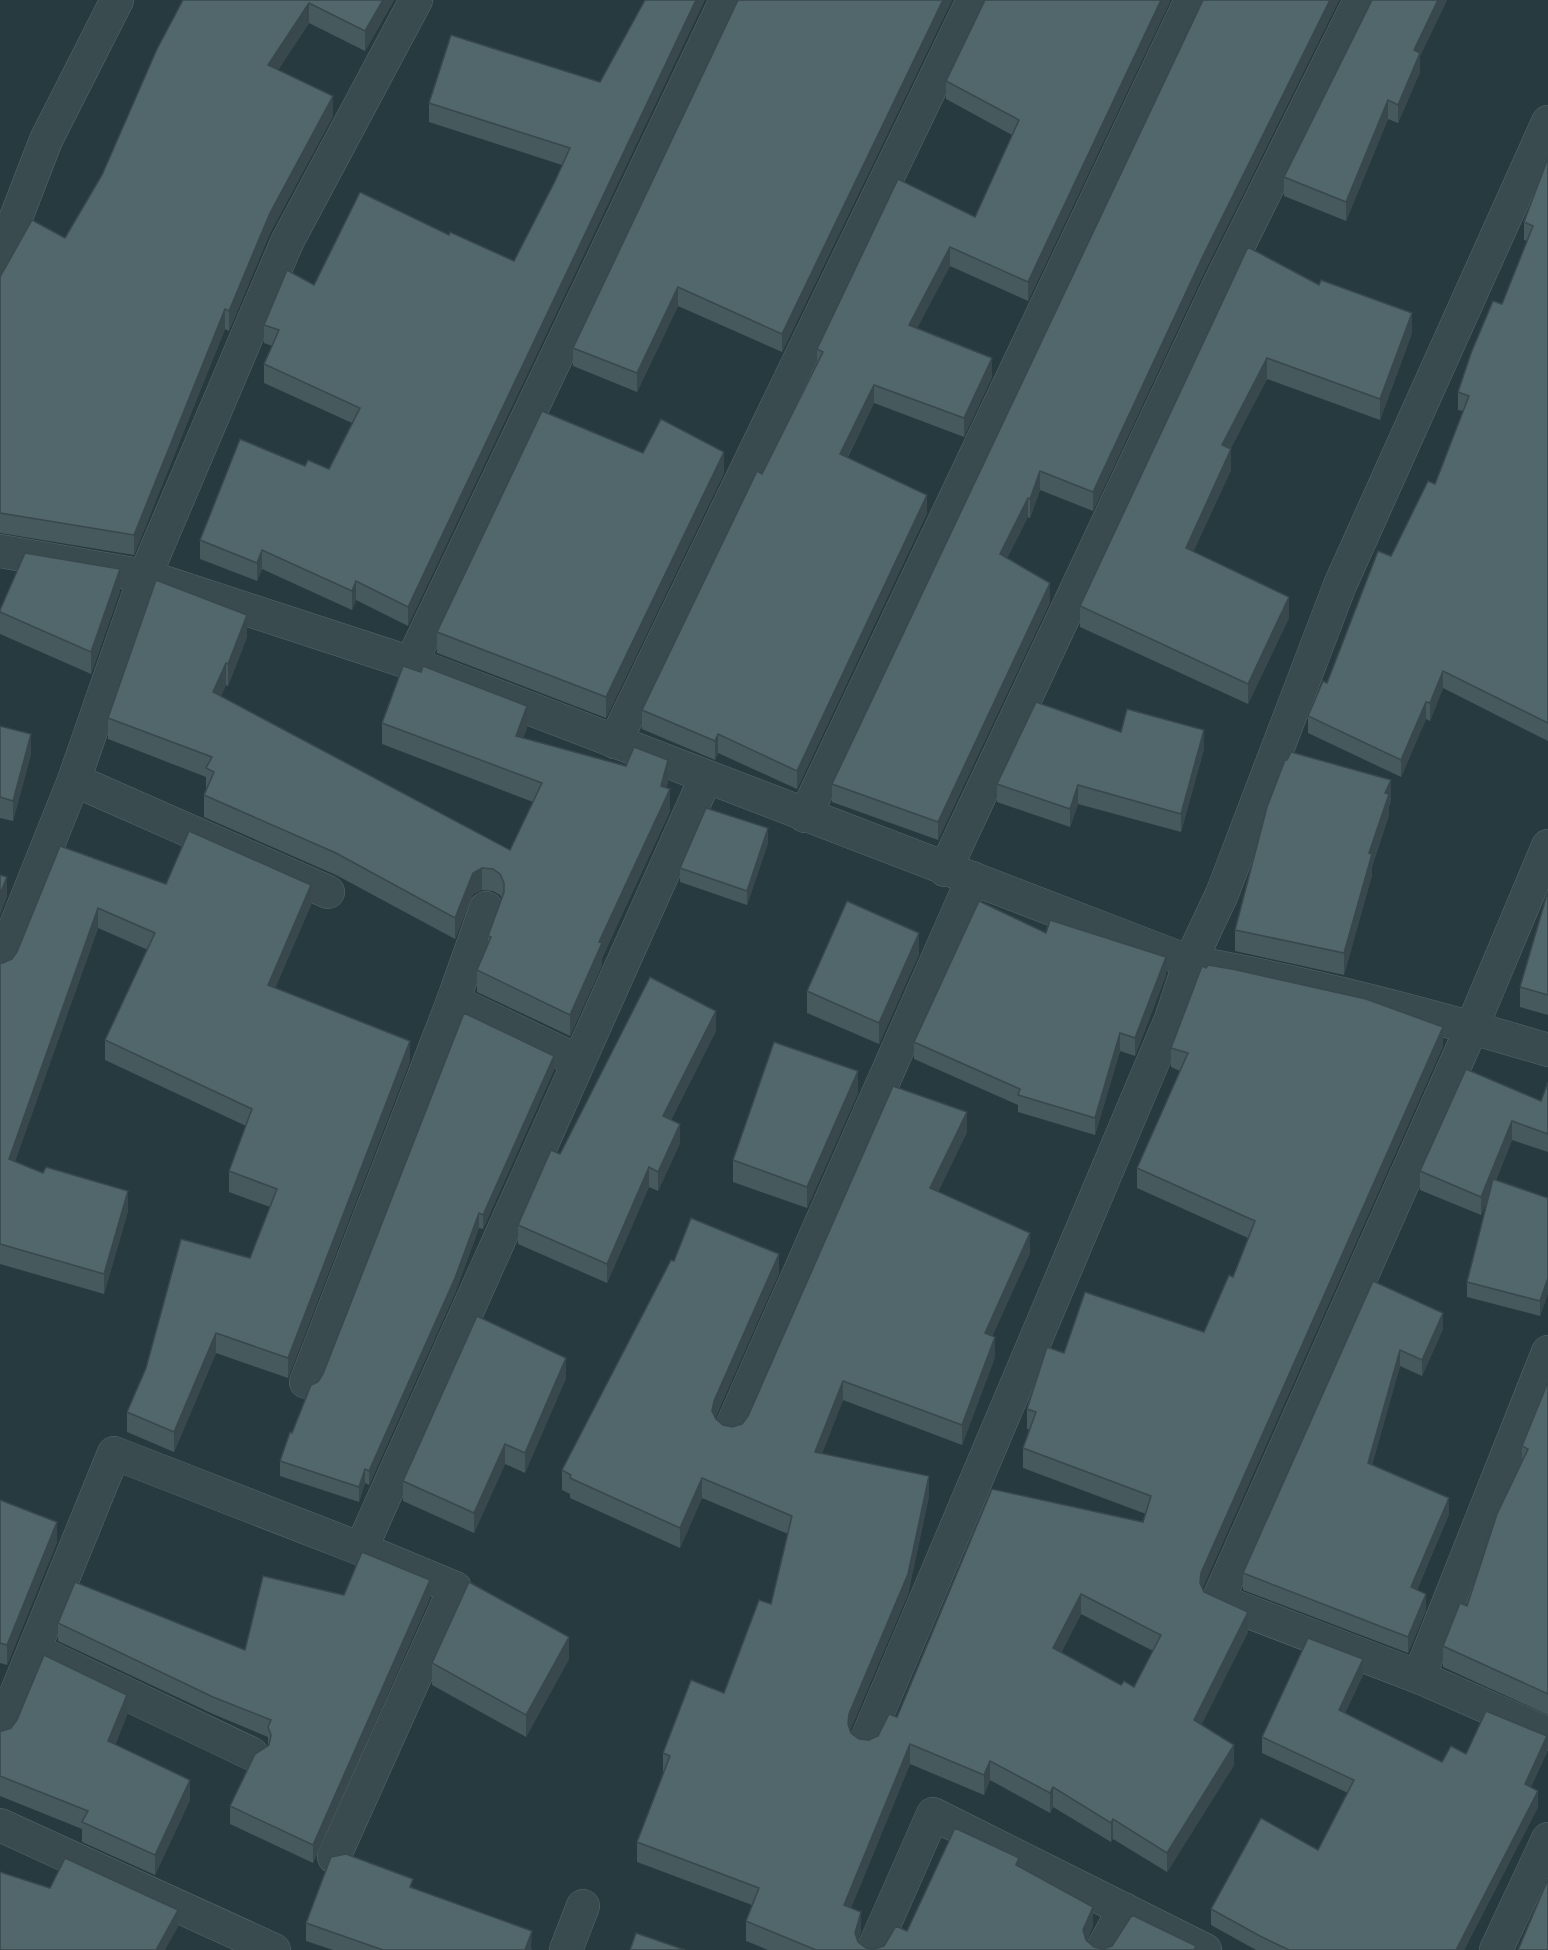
<svg xmlns="http://www.w3.org/2000/svg" width="1548" height="1950" viewBox="0 0 1548 1950" font-family="'Fira Sans Condensed',sans-serif">
	<style>
		.lines { fill: none; stroke-linecap: round; stroke-linejoin: round }
		.street-casing { stroke: #58686d; stroke-width: 34 }
		.street { stroke: #3a4b4f; stroke-width: 33 }
		.wall { fill: #46595d; fill-rule: evenodd }
		.shaded-wall { fill: #39484c }
		.building { fill: #51676c; stroke: #39484c; stroke-width: 1.5; fill-rule: evenodd }
	</style>
	<rect width="100%" height="100%" fill="#263a3f"/>
	<g class="lines">
		<defs>
			<g id="street">
				<path d="M0 259 46 140 117 0"/>
				<path d="M0 551 145 576 411 663 1190 962C1311 983 1431 1015 1548 1050"/>
				<path d="M411 663 726 0"/>
				<path d="M615 742 973 0"/>
				<path d="M74 780 328 892"/>
				<path d="M805 816 1191 0"/>
				<path d="M945 870 1219 285 1360 0"/>
				<path d="M486 908 453 1001 578 1061"/>
				<path d="M0 965 74 780 145 576 287 242 416 0"/>
				<path d="M1548 1352 1419 1677 1548 1734"/>
				<path d="M306 1382 453 1001"/>
				<path d="M731 1428 973 878"/>
				<path d="M34 1650 252 1754"/>
				<path d="M1419 1677 1218 1600 1472 1027 1548 846"/>
				<path d="M0 1733 114 1453 361 1549 706 777"/>
				<path d="M866 1741 1171 1019 1190 962 1222 894 1340 585 1548 122"/>
				<path d="M0 1825 274 1950"/>
				<path d="M334 1857 455 1588 361 1549"/>
				<path d="M566 1950 583 1906"/>
				<path d="M873 1950 933 1814 1205 1950"/>
				<path d="M1102 1950 1124 1909"/>
				<path d="M1496 1950 1548 1839"/>
			</g>
		</defs>
		<use href="#street" class="street-casing"/>
		<use href="#street" class="street"/>
	</g>
	<g class="wall">
		<path d="M183 0H394L365 51 309 23 278 70 333 116 270 233 229 331 225 329 134 555 0 533V277L65 238 102 175Z"/>
		<path d="M952 0 782 352 678 306 637 392 573 366V348Z"/>
		<path d="M1170 0 1028 301 950 266 917 328 992 377 964 437 874 403 848 457 927 513 797 789 718 753 715 760 642 729V710L817 365V349L975 217 1012 135 946 99V81Z"/>
		<path d="M1203 0H1339L1202 277 1093 511 1040 490 1030 518 1028 517 1007 558 1050 602 938 840 832 802V784Z"/>
		<path d="M1372 0H1447L1420 56V72L1398 123 1388 119 1346 221 1284 196V177Z"/>
		<path d="M600 82 408 626 356 600 352 610 262 569 257 581 200 559V540L305 466 329 469 352 423 264 383V364L272 346 264 343V325L314 285 449 235 514 261 555 181 562 165 429 122V103Z"/>
		<path d="M1548 158V741L1443 688 1430 721 1426 719 1401 777 1308 733V716L1327 683 1391 556 1435 484 1463 411 1458 410V392L1502 304 1527 241 1524 240V222Z"/>
		<path d="M1248 247 1412 333 1380 420 1267 379 1230 449 1231 470 1193 552 1289 618 1248 704 1080 627V606Z"/>
		<path d="M643 453 724 473 606 718 437 653V632Z"/>
		<path d="M120 591 91 674 0 634V610Z"/>
		<path d="M247 637 228 686 226 685 221 696 510 850 533 802 382 744V723L527 728 523 738 668 782 666 788 670 811 602 958V965L570 1036 477 992V970L488 943V936L502 899 500 895 493 891 482 890 473 894 455 939 336 875 204 817V795L206 790V777L108 739V718Z"/>
		<path d="M0 726 31 754 13 821 0 818Z"/>
		<path d="M1121 732 1204 749 1181 832 1078 804 1070 827 997 802V784Z"/>
		<path d="M1391 802 1389 806V815L1372 867V875L1344 975 1235 951V930Z"/>
		<path d="M768 843 747 905 680 882V868Z"/>
		<path d="M60 846 166 884 311 905 275 988 410 1061 288 1378 216 1353 174 1452 127 1432V1412L250 1258 270 1207 229 1192V1171L246 1126 105 1060V1040L148 950 98 928 15 1161 128 1211 104 1294 0 1264V963H3L12 959 17 952Z"/>
		<path d="M1548 891V1015L1520 1007V987Z"/>
		<path d="M1046 933 1166 975 1135 1056 1120 1051 1095 1135 1018 1112V1105L914 1059V1042Z"/>
		<path d="M919 954 879 1044 807 1013V991Z"/>
		<path d="M716 1031 671 1120 680 1143 658 1191 649 1187 607 1283 518 1244V1225L560 1154Z"/>
		<path d="M1443 1046 1202 1589 1204 1592 1248 1632 1201 1725 1234 1765 1167 1872 1113 1839 1111 1842 1053 1807 1050 1813 990 1780 984 1795 910 1764 851 1908 861 1931 858 1941 866 1948 874 1949 884 1946 907 1931 1019 1867 1093 1926 1087 1941 1094 1947 1103 1949 1196 1950H768L746 1941V1921L752 1905 637 1862V1842L664 1773H663V1753L724 1693 771 1604 788 1534 702 1498 680 1548 570 1498V1494L562 1490V1470L674 1261 779 1273 715 1418 723 1425 732 1427 742 1424 967 1132 938 1192 1030 1253 992 1336 995 1357 962 1445 843 1400 822 1453 929 1496 908 1594 850 1730 851 1733 859 1739 869 1740 878 1736 897 1717 1143 1522 1146 1514 1023 1468V1448L1030 1430 1027 1429V1409L1064 1353 1204 1332 1233 1277 1248 1238 1137 1188V1168L1180 1071 1171 1067V1048ZM1081 1614 1153 1651 1134 1687 1121 1685 1061 1653Z"/>
		<path d="M554 1070 483 1229 479 1228 455 1293 369 1485 365 1483 359 1502 280 1476V1461L292 1433 318 1382Z"/>
		<path d="M1548 1082V1152L1512 1140 1496 1180 1548 1198V1293L1540 1316 1467 1297V1282L1488 1199 1481 1215 1420 1190V1171L1541 1101Z"/>
		<path d="M858 1093 807 1208 733 1182V1160Z"/>
		<path d="M1373 1281 1443 1329 1422 1376 1400 1366 1372 1465 1449 1514 1417 1590 1426 1610 1408 1653 1243 1590V1573Z"/>
		<path d="M566 1378 525 1473 505 1464 474 1533 403 1501V1481Z"/>
		<path d="M1548 1382V1715L1443 1667V1646L1467 1606 1522 1461V1446Z"/>
		<path d="M0 1500 57 1542 7 1665 0 1663Z"/>
		<path d="M344 1595 430 1598 313 1863 230 1824V1806L268 1745V1737L213 1714 58 1641V1623L245 1650Z"/>
		<path d="M569 1659 526 1737 432 1685V1663Z"/>
		<path d="M1363 1675 1345 1713 1442 1762 1466 1754 1547 1752 1531 1787 1538 1807 1464 1950H1256L1211 1925V1909L1318 1850 1348 1793 1262 1753V1737Z"/>
		<path d="M127 1715 115 1745 190 1800 155 1875 82 1842V1829L0 1796V1731Z"/>
		<path d="M413 1888 532 1949 531 1950H333L306 1941V1923Z"/>
	</g>
	<g class="shaded-wall">
		<path d="M383 0H394L365 51V31Z"/>
		<path d="M696 0H705L408 626V607Z"/>
		<path d="M943 0H952L782 352V334Z"/>
		<path d="M1161 0H1170V2L1028 301V282Z"/>
		<path d="M1330 0H1339L1202 277 1093 511V492L1202 258Z"/>
		<path d="M1438 0H1447L1420 56V72L1398 123V105L1414 50Z"/>
		<path d="M309 3V23L268 85V65Z"/>
		<path d="M333 96V116L270 233 229 331V311L270 213Z"/>
		<path d="M1388 100V119L1346 221V202Z"/>
		<path d="M950 247V266L909 344V325Z"/>
		<path d="M678 287V306L637 392V373Z"/>
		<path d="M225 309V329L134 555V535Z"/>
		<path d="M1412 313V333L1380 420V399Z"/>
		<path d="M992 358V377L964 437V418Z"/>
		<path d="M1267 358V379L1222 466V445Z"/>
		<path d="M874 385V403L840 472V454Z"/>
		<path d="M1231 449V470L1186 568V548Z"/>
		<path d="M724 452V473L606 718V697Z"/>
		<path d="M1040 471V490L1030 518V499Z"/>
		<path d="M927 495V513L797 789V771Z"/>
		<path d="M1028 498V517L1000 573V554Z"/>
		<path d="M262 550V569L257 581V563Z"/>
		<path d="M120 569V591L91 674V652Z"/>
		<path d="M356 581V600L352 610V591Z"/>
		<path d="M1050 583V602L938 840V822Z"/>
		<path d="M1289 597V618L1248 704V684Z"/>
		<path d="M247 615V637L228 686V664Z"/>
		<path d="M226 663V685L213 713V692Z"/>
		<path d="M1443 671V688L1430 721V703Z"/>
		<path d="M1426 702V719L1401 777V760Z"/>
		<path d="M527 706V728L516 758V736Z"/>
		<path d="M1204 730V749L1181 832V814Z"/>
		<path d="M31 734V754L13 821V801Z"/>
		<path d="M718 734V753L715 760V741Z"/>
		<path d="M668 760V782L661 808V786Z"/>
		<path d="M1391 780V802L1389 806V815L1372 867V875L1344 975V953L1385 793Z"/>
		<path d="M1078 785V804L1070 827V809Z"/>
		<path d="M670 789V811L602 958V965L570 1036V1015L599 942Z"/>
		<path d="M768 828V843L747 905V891Z"/>
		<path d="M482 868V890L473 894 455 939V918L473 873Z"/>
		<path d="M7 877V897L0 915V894Z"/>
		<path d="M311 885V905L268 1005V985Z"/>
		<path d="M98 908V928L9 1179V1159Z"/>
		<path d="M919 933V954L879 1044V1023Z"/>
		<path d="M1166 957V975L1135 1056V1038Z"/>
		<path d="M716 1011V1031L663 1136V1116Z"/>
		<path d="M1443 1027V1046L1201 1592 1200 1583 1201 1573Z"/>
		<path d="M1120 1033V1051L1095 1135V1118Z"/>
		<path d="M410 1041V1061L288 1378V1358Z"/>
		<path d="M554 1056V1070L483 1229V1215Z"/>
		<path d="M858 1071V1093L807 1208V1187Z"/>
		<path d="M967 1112V1132L930 1208V1188Z"/>
		<path d="M1512 1121V1140L1481 1215V1197Z"/>
		<path d="M680 1124V1143L658 1191V1172Z"/>
		<path d="M649 1167V1187L607 1283V1264Z"/>
		<path d="M128 1191V1211L104 1294V1274Z"/>
		<path d="M479 1213V1228L455 1293 369 1485V1471Z"/>
		<path d="M1030 1233V1253L985 1353V1333Z"/>
		<path d="M779 1254V1273L714 1421 712 1411 714 1401Z"/>
		<path d="M1548 1278V1293L1540 1316V1301Z"/>
		<path d="M1443 1313V1329L1422 1376V1360Z"/>
		<path d="M216 1333V1353L174 1452V1432Z"/>
		<path d="M995 1337V1357L962 1445V1425Z"/>
		<path d="M1400 1350V1366L1368 1479V1463Z"/>
		<path d="M566 1358V1378L525 1473V1453Z"/>
		<path d="M843 1381V1400L815 1472V1452Z"/>
		<path d="M505 1444V1464L474 1533V1513Z"/>
		<path d="M365 1469V1483L359 1502V1487Z"/>
		<path d="M929 1476V1496L908 1594 849 1734 848 1724 849 1714Z"/>
		<path d="M702 1478V1498L680 1548V1528Z"/>
		<path d="M1449 1498V1514L1411 1603V1587Z"/>
		<path d="M57 1522V1542L7 1665V1645Z"/>
		<path d="M430 1580V1598L313 1863V1845Z"/>
		<path d="M1081 1594V1614L1053 1668V1648Z"/>
		<path d="M1426 1594V1610L1408 1653V1637Z"/>
		<path d="M1248 1612V1632L1194 1740V1720Z"/>
		<path d="M569 1637V1659L526 1737V1715Z"/>
		<path d="M1363 1659V1675L1339 1726V1710Z"/>
		<path d="M127 1695V1715L108 1761V1741Z"/>
		<path d="M1547 1736V1752L1525 1800V1784Z"/>
		<path d="M910 1744V1764L844 1925V1905Z"/>
		<path d="M1234 1745V1765L1167 1872V1853Z"/>
		<path d="M990 1761V1780L984 1795V1775Z"/>
		<path d="M190 1780V1800L155 1875V1855Z"/>
		<path d="M1053 1787V1807L1050 1813V1793Z"/>
		<path d="M1538 1791V1807L1464 1950H1456Z"/>
		<path d="M1113 1819V1839L1111 1842V1823Z"/>
		<path d="M1093 1907V1926L1083 1950V1930Z"/>
		<path d="M178 1910V1927L165 1950H156Z"/>
		<path d="M861 1912V1931L855 1950V1933Z"/>
		<path d="M532 1931 531 1950H525Z"/>
	</g>
	<g class="building">
		<path d="M183 0H383L365 31 309 3 268 65 333 96 270 213 229 311 225 309 134 535 0 513V277L32 220 65 238 102 175 157 49Z"/>
		<path d="M645 0H696L408 607 356 581 352 591 262 550 257 563 200 540 240 439 305 466 308 460 329 469 360 408 264 364 279 330 264 325 287 270 314 285 360 192 449 235 450 232 514 261 555 181 570 148 429 103 451 35 600 82Z"/>
		<path d="M738 0H943L782 334 678 287 637 373 573 348Z"/>
		<path d="M985 0H1161L1028 282 950 247 909 325 992 358 964 418 874 385 840 454 927 495 797 771 718 734 715 741 642 710 757 471 762 474 823 352 817 349 898 179 975 217 1019 120 946 81Z"/>
		<path d="M1203 0H1330L1202 258 1093 492 1040 471 1030 499 1028 498 1000 554 1050 583 938 822 832 784Z"/>
		<path d="M1372 0H1438L1414 50 1420 53 1398 105 1388 100 1346 202 1284 177Z"/>
		<path d="M1548 158V723L1443 671 1430 703 1426 702 1401 760 1308 716 1323 681 1327 683 1378 551 1391 556 1428 481 1435 484 1469 396 1458 392 1471 353 1493 301 1502 304 1533 226 1524 222Z"/>
		<path d="M1248 247 1319 285 1321 280 1412 313 1380 399 1267 358 1222 445 1231 449 1186 548 1289 597 1248 684 1080 606Z"/>
		<path d="M542 411 643 453 661 419 724 452 606 697 437 632Z"/>
		<path d="M25 553 120 569 91 652 0 612V610Z"/>
		<path d="M156 580 247 615 228 664 226 663 213 692 510 850 542 783 382 723 403 666 421 672 423 666 527 706 516 736 626 766 634 747 668 760 661 786 670 789 599 942 602 943 570 1015 477 970 491 937 488 936 504 892V883L500 874 493 869 482 868 473 873 455 918 336 853 204 795 214 772 206 768 212 757 108 718Z"/>
		<path d="M1036 702 1121 732 1127 709 1204 730 1181 814 1078 785 1070 809 997 784Z"/>
		<path d="M0 726 31 734 13 801 0 797Z"/>
		<path d="M1291 752 1391 780 1385 793 1389 794 1369 853 1372 854 1344 953 1235 930 1267 807 1285 760H1287Z"/>
		<path d="M706 808 768 828 747 891 680 868Z"/>
		<path d="M189 831 311 885 268 985 410 1041 288 1358 216 1333 174 1432 127 1412 146 1368 181 1239 250 1258 277 1189 229 1171 252 1109 105 1040 155 933 98 908 9 1159 43 1173 46 1167 128 1191 104 1274 0 1244V963H3L12 959 17 952 60 846 166 884Z"/>
		<path d="M0 875 7 877 0 894Z"/>
		<path d="M1548 891V995L1520 987Z"/>
		<path d="M847 901 919 933 879 1023 807 991Z"/>
		<path d="M979 901 1046 933 1050 920 1166 957 1135 1038 1120 1033 1095 1118 1018 1095 1020 1089 914 1042Z"/>
		<path d="M1208 965 1232 969 1366 999 1443 1027 1201 1573 1200 1583 1204 1592 1248 1612 1194 1720 1234 1745 1167 1853 1113 1819 1111 1823 1053 1787 1050 1793 990 1761 984 1775 910 1744 844 1905 861 1912 855 1933 858 1942 866 1948 874 1949 884 1946 896 1926 907 1931 955 1828 1019 1858 1016 1865 1093 1907 1083 1930 1086 1940 1094 1947 1103 1949 1112 1946 1132 1915 1196 1946 1194 1950H816L746 1921 759 1888 637 1842 670 1756 663 1753 691 1680 724 1693 759 1600 771 1604 792 1516 702 1478 680 1528 570 1478 571 1475 562 1470 671 1260 674 1261 691 1218 779 1254 714 1401 712 1411 716 1419 723 1425 732 1427 742 1424 748 1416 893 1086 967 1112 930 1188 1030 1233 985 1333 995 1337 962 1425 843 1381 815 1452 929 1476 908 1574 849 1714 848 1724 851 1733 859 1739 869 1740 878 1736 889 1714 897 1717 992 1489 1143 1522 1151 1496 1023 1448 1036 1412 1027 1409 1047 1347 1064 1353 1085 1292 1204 1332 1229 1275 1233 1277 1255 1221 1137 1168 1188 1053 1171 1048 1202 966 1206 968ZM1081 1594 1161 1635 1134 1687 1124 1681 1121 1685 1053 1648Z"/>
		<path d="M650 977 716 1011 663 1116 680 1124 658 1172 649 1167 607 1264 518 1225 551 1150 560 1154Z"/>
		<path d="M464 1013 554 1056 483 1215 479 1213 455 1278 369 1471 365 1469 359 1487 280 1461 290 1432 292 1433 311 1385 318 1382 323 1374Z"/>
		<path d="M774 1042 858 1071 807 1187 733 1160Z"/>
		<path d="M1466 1069 1541 1101 1548 1082V1134L1512 1121 1481 1197 1420 1171Z"/>
		<path d="M1493 1179 1548 1198V1278L1540 1301 1467 1282Z"/>
		<path d="M1373 1281 1443 1313 1422 1360 1400 1350 1368 1463 1449 1498 1411 1587 1426 1594 1408 1637 1243 1573Z"/>
		<path d="M477 1316 566 1358 525 1453 505 1444 474 1513 403 1481Z"/>
		<path d="M1548 1382V1694L1443 1646 1460 1603 1467 1606 1497 1514 1528 1449 1522 1446Z"/>
		<path d="M0 1500 57 1522 7 1645 0 1643Z"/>
		<path d="M362 1552 430 1580 313 1845 230 1806 255 1754 269 1745 271 1735 268 1727 271 1720 213 1697 58 1623 75 1582 245 1650 263 1576 344 1595Z"/>
		<path d="M469 1582 569 1637 526 1715 432 1663Z"/>
		<path d="M1308 1638 1363 1659 1339 1710 1442 1762 1451 1746 1466 1754 1486 1711 1547 1736 1525 1784 1538 1791 1456 1950H1289L1260 1936 1211 1909 1261 1818 1318 1850 1354 1780 1262 1737Z"/>
		<path d="M44 1655 127 1695 108 1741 190 1780 155 1855 82 1822 88 1811 0 1776V1731H2L11 1728 17 1720Z"/>
		<path d="M346 1854 413 1879 410 1887 532 1931 525 1950H383L306 1923 331 1857Z"/>
		<path d="M65 1858 178 1910 156 1950H0V1872L50 1888Z"/>
		<path d="M1548 1879V1950H1518Z"/>
		<path d="M636 1933 685 1950H630Z"/>
	</g>
</svg>
